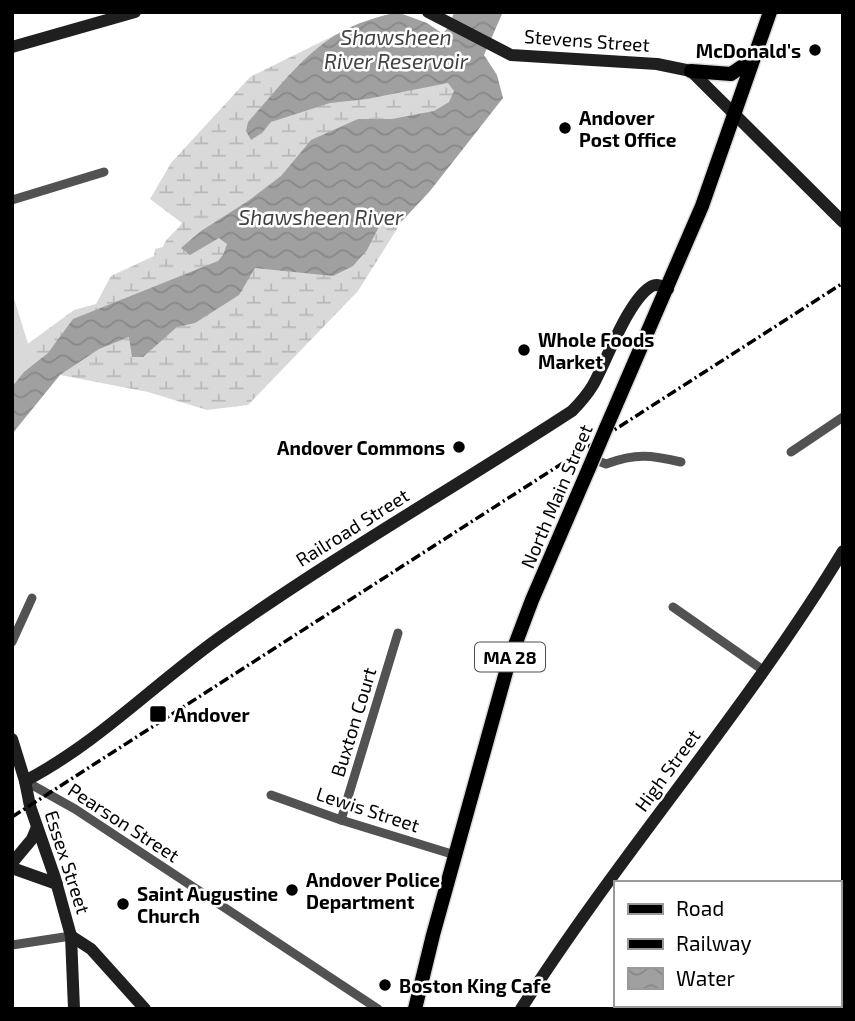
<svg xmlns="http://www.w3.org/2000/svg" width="855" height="1021" viewBox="0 0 855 1021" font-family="'Exo 2',sans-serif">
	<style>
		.wetland { fill: url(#wetland-marsh) }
		.park { fill: #d9d9d9 }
		.water { fill: url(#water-waves) }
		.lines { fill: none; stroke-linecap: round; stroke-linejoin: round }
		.primary-casing { stroke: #dbdbdb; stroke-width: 17 }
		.minor { stroke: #525252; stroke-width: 9 }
		.secondary { stroke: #1f1f1f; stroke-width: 12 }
		.primary { stroke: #000; stroke-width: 14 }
		.rail { stroke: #000; stroke-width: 3.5; stroke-dasharray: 10 3.5 2 3.5; stroke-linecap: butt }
		.primary-bridge-casing { stroke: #dbdbdb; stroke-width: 17; stroke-linecap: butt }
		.primary-bridge { stroke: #000; stroke-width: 14 }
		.poi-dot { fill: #000; stroke: #fff; stroke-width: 2.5 }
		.labels { text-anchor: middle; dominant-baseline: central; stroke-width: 5; stroke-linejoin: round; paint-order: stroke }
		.shield { fill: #fff; stroke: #4c4c4c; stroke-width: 2 }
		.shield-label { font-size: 18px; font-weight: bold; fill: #000 }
		.street-label { font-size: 19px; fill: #000; stroke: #fff }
		.poi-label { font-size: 19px; font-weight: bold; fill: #000; stroke: #fff; text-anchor: start }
		.water-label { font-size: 21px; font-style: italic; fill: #414141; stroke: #fff }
	</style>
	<defs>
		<pattern id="wetland-marsh" width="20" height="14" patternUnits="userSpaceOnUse" patternTransform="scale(1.75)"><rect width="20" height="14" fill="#d9d9d9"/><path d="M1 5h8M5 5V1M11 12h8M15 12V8" fill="none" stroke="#b8b8b8"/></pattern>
		<pattern id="water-waves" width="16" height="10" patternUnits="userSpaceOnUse" patternTransform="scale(1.75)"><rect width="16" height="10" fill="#a0a0a0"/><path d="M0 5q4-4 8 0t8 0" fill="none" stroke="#888"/></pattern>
	</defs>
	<rect width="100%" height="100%" fill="#fff"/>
	<g class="wetland">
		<path d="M337 34 322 52 476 85 424 119H358L248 237 210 269 24 372 18 351 74 310 96 304 111 276 154 256 155 249 163 247C166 237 176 232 182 223L150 199 171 163 250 77Z"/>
		<path d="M366 202 402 221 358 291 248 405 207 410 148 392 60 375 99 348 131 336 271 242Z"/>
	</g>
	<path class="park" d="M12 292 34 363 12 399Z"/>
	<path class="water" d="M397 12 427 23 443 34 450 25 454 12 502 14 484 55 497 75 503 98 430 191 402 221 386 213 367 250 353 266 333 276 255 268 239 295 195 323 177 327 143 357H132L129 337 99 349 60 375 12 434V387L24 372 48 353 73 319 218 261 223 255 227 244 219 238 190 255 181 248 201 231 248 201 281 176 311 140 358 119H392L434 111 449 102 454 91 448 83 367 99 330 103 271 122 262 133 251 140 246 131 248 122C276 91 303 54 339 33 356 23 377 17 397 12Z"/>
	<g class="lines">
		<defs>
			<g id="primary">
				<path d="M691 71 731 74 753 59"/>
				<path d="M606 428 702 206 770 12"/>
				<path d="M415 1009 433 935 509 661 532 600 589 468"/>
			</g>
		</defs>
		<use href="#primary" class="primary-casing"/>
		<g class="minor">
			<path d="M12 200 104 172"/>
			<path d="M791 452 843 417"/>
			<path d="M593 459 606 464C636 453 651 455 681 462"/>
			<path d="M673 607 763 670"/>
			<path d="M12 642 32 598"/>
			<path d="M25 781 75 809 378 1009"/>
			<path d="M271 795 341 820 455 855"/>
			<path d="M341 820 398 633"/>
			<path d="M12 945 71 936"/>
			<path d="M839 963 843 964"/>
			<path d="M667 1009V1005"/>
		</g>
		<g class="secondary">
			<path d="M428 12 511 55 657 64 691 71 843 222"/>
			<path d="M12 47 135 12"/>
			<path d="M12 739 25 781 30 806 55 878 71 936 74 1009"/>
			<path d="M25 781C100 742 157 681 226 633 338 554 457 486 572 411 580 403 587 395 593 385 606 362 629 298 652 286 658 283 662 287 668 289"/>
			<path d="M12 863 32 839 37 827"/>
			<path d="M12 868 57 884"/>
			<path d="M71 936 91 949 145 1009"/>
			<path d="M521 1009C621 852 746 711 843 551"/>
		</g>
		<use href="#primary" class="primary"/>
		<path class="rail" d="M12 817 843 283"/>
		<defs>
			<path id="primary-bridge" d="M589 468 606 428"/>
		</defs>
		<use href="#primary-bridge" class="primary-bridge-casing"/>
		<use href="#primary-bridge" class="primary-bridge"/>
	</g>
	<g class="poi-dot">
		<circle cx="815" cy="50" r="7"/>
		<circle cx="565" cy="128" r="7"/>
		<circle cx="524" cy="350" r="7"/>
		<circle cx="459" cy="447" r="7"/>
		<rect x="149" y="705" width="18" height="18" rx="3.5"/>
		<circle cx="292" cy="890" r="7"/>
		<circle cx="123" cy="904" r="7"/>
		<circle cx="385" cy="985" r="7"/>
	</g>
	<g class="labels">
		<rect class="shield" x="475" y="642.5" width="70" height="29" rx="5"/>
		<g class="shield-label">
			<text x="510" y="657">MA 28</text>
		</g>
		<g class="street-label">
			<text transform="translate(587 40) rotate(4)">Stevens Street</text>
			<text transform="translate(556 496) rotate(-67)">North Main Street</text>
			<text transform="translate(352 527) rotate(-32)">Railroad Street</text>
			<text transform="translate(353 722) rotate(-73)">Buxton Court</text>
			<text transform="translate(667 770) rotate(-54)">High Street</text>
			<text transform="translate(368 809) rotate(18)">Lewis Street</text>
			<text transform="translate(124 822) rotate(33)">Pearson Street</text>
			<text transform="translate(68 862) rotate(72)">Essex Street</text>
		</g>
		<g class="poi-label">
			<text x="801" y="50" text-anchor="end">McDonald's</text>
			<text x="579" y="117">Andover<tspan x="579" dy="22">Post Office</tspan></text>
			<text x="538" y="339">Whole Foods<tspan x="538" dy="22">Market</tspan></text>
			<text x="445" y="447" text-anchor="end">Andover Commons</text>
			<text x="174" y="714">Andover</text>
			<text x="306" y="879">Andover Police<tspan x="306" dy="22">Department</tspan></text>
			<text x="137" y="893">Saint Augustine<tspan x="137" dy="22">Church</tspan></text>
			<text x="399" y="985">Boston King Cafe</text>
		</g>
		<g class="water-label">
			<text x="396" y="36">Shawsheen<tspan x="396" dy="24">River Reservoir</tspan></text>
			<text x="321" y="216">Shawsheen River</text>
		</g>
	</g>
	<rect width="855" height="1021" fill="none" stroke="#000000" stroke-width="28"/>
	<rect x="614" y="881" width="228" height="126" fill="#ffffff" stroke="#999999" stroke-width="2"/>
	<rect x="628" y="904" width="35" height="10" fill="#000000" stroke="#999999" stroke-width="2"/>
	<text x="676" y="916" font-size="21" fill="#000000">Road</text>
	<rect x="628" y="939" width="35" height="10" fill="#000000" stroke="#999999" stroke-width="2"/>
	<text x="676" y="951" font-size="21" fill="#000000">Railway</text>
	<rect x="628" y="968" width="35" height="21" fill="url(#water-waves)" stroke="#999999" stroke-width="2"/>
	<text x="676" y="986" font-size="21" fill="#000000">Water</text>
</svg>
